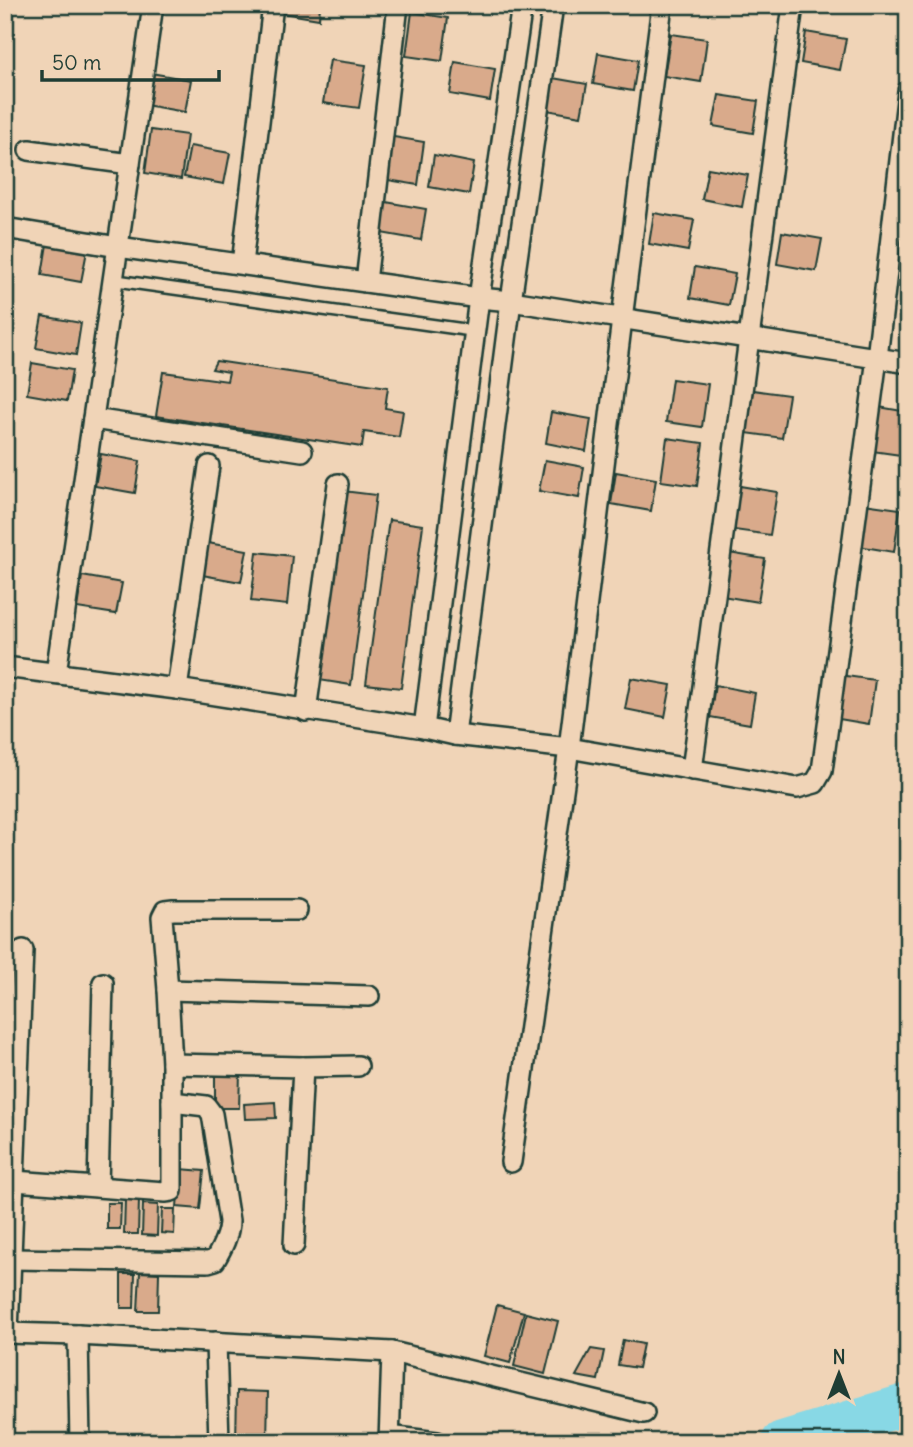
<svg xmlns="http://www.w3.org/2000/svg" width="913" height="1447" viewBox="0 0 913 1447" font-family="Delius,sans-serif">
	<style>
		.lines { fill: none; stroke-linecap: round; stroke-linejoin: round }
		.river { stroke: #88d8e5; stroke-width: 42 }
		.building { fill: #d9aa8b; stroke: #1f3d34; stroke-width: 2 }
		.service-casing { stroke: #1f3d34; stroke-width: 15 }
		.minor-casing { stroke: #1f3d34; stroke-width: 24 }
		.service { stroke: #f0d4b7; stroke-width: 10 }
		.minor { stroke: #f0d4b7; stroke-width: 19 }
	</style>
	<rect width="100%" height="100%" fill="#f0d4b7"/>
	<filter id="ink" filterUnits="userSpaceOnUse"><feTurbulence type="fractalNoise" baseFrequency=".0143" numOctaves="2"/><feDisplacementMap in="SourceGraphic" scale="14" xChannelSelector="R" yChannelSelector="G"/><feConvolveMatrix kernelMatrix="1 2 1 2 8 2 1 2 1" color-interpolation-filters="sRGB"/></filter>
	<g filter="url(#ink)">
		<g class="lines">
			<path class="river" d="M782 1442 908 1404"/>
		</g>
		<g class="building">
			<path d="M284 5H320L319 19 282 13Z"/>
			<path d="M412 12 448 18 442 61 406 56Z"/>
			<path d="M806 32 846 39 840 70 801 63Z"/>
			<path d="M671 34 707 39 701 82 664 76Z"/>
			<path d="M598 53 638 60 633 91 593 84Z"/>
			<path d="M330 60 366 65 359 108 323 103Z"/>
			<path d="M455 62 495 69 490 101 450 94Z"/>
			<path d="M151 73 191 80 185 112 145 105Z"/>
			<path d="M547 77 587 84 581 116 541 109Z"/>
			<path d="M719 95 758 101 753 133 713 126Z"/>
			<path d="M151 130 187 135 181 179 145 173Z"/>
			<path d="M388 136 424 142 418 185 382 179Z"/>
			<path d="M190 146 230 153 224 184 184 177Z"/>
			<path d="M434 155 474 163 469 194 429 187Z"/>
			<path d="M708 168 748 175 742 207 702 199Z"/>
			<path d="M386 202 426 209 421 240 381 233Z"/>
			<path d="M654 213 694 220 688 251 649 244Z"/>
			<path d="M782 232 822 239 816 271 777 264Z"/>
			<path d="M47 244 87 251 81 282 42 275Z"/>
			<path d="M695 267 735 274 729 305 690 298Z"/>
			<path d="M42 316 81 323 76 355 36 348Z"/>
			<path d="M216 361 388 387 385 408 403 411 399 437 364 432 362 447 156 416 163 372 227 381 229 372 212 369Z"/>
			<path d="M32 363 72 370 67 401 27 394Z"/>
			<path d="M672 379 708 384 702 427 666 422Z"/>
			<path d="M753 390 789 395 782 438 746 433Z"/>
			<path d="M879 407 908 412V456L872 451Z"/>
			<path d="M551 412 591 419 586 451 546 443Z"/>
			<path d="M667 438 703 443 697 486 661 481Z"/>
			<path d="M101 454 140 461 135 493 95 486Z"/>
			<path d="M545 460 584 467 579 498 539 491Z"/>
			<path d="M616 472 656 479 651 511 611 504Z"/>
			<path d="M740 486 777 492 770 535 734 530Z"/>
			<path d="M343 491 376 495 351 685 319 680Z"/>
			<path d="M864 504 900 509 894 552 858 546Z"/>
			<path d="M389 520 423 525 401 688 366 684Z"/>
			<path d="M208 543 247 550 241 582 202 575Z"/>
			<path d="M257 552 292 556 287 605 251 601Z"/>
			<path d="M729 553 765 559 758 602 722 596Z"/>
			<path d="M82 576 122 583 116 614 77 608Z"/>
			<path d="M839 675 875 680 869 724 833 718Z"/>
			<path d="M631 678 671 685 665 717 625 709Z"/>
			<path d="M715 685 755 693 750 724 710 717Z"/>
			<path d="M215 1073H240L239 1108H215Z"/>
			<path d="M275 1102 276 1118 245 1119 244 1104Z"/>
			<path d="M180 1169 204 1171 200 1209 177 1207Z"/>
			<path d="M125 1199 139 1200 138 1234H124Z"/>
			<path d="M107 1203H121L120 1229H107Z"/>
			<path d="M143 1204 158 1205 157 1236 142 1235Z"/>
			<path d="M162 1209H175L174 1234 161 1233Z"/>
			<path d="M140 1272 159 1273 158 1311H138Z"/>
			<path d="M121 1274H135L134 1308H121Z"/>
			<path d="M497 1305 524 1312 510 1363 484 1356Z"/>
			<path d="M526 1313 558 1321 545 1374 514 1366Z"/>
			<path d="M623 1340 643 1344 638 1368 618 1365Z"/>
			<path d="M591 1349 604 1351 598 1380 576 1376Z"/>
			<path d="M237 1391 268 1392 267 1442H236Z"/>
		</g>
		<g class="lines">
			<defs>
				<path id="service" d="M113 280 475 331"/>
				<g id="minor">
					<path d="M29 150 130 164"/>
					<path d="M5 228 118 247 479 298 511 301 908 363"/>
					<path d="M242 264 273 5"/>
					<path d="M366 282 398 5"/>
					<path d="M93 419 302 451"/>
					<path d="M5 667 177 689 424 728 455 735 569 748 797 788 815 783 822 771 877 358 908 91"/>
					<path d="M56 673 153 5"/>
					<path d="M177 689 209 466"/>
					<path d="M306 711 338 484"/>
					<path d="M424 728 479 298 522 5"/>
					<path d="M455 735 511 301 553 5"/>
					<path d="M692 770 793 5"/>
					<path d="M168 990 369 996"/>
					<path d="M172 1064 303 1067 358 1066"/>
					<path d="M511 1162 569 748 622 319 662 5"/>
					<path d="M14 1181 165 1192 172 1191V1064L168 990 162 917 165 911 173 910H297"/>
					<path d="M98 1187 103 983"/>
					<path d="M294 1245 303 1067"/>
					<path d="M11 1259 208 1262 215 1260C222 1248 229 1235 229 1221L212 1114 206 1106 172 1102"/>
					<path d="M5 1333 78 1335 392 1352 644 1413"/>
					<path d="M8 1333 23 950"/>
					<path d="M78 1335 80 1442"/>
					<path d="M216 1342 219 1442"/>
					<path d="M389 1436 437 1442"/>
					<path d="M389 1442 392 1352"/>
				</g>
			</defs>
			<use href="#service" class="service-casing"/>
			<use href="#minor" class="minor-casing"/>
			<use href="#service" class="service"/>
			<use href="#minor" class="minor"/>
		</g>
	</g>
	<rect width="913" height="1447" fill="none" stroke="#f0d4b7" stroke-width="28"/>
	<rect x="14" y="14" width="885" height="1419" fill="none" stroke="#1f3d34" stroke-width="2.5" filter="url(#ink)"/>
	<g transform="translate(839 1374)" stroke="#f0d4b7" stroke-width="5" paint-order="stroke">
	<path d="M0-5L12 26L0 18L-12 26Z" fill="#1f3d34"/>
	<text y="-10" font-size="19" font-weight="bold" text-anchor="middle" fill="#1f3d34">N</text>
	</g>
	<path d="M42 70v10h177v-10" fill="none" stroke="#1f3d34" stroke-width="3.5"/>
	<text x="52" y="70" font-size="21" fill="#1f3d34" stroke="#f0d4b7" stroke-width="5" paint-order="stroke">50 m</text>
</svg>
